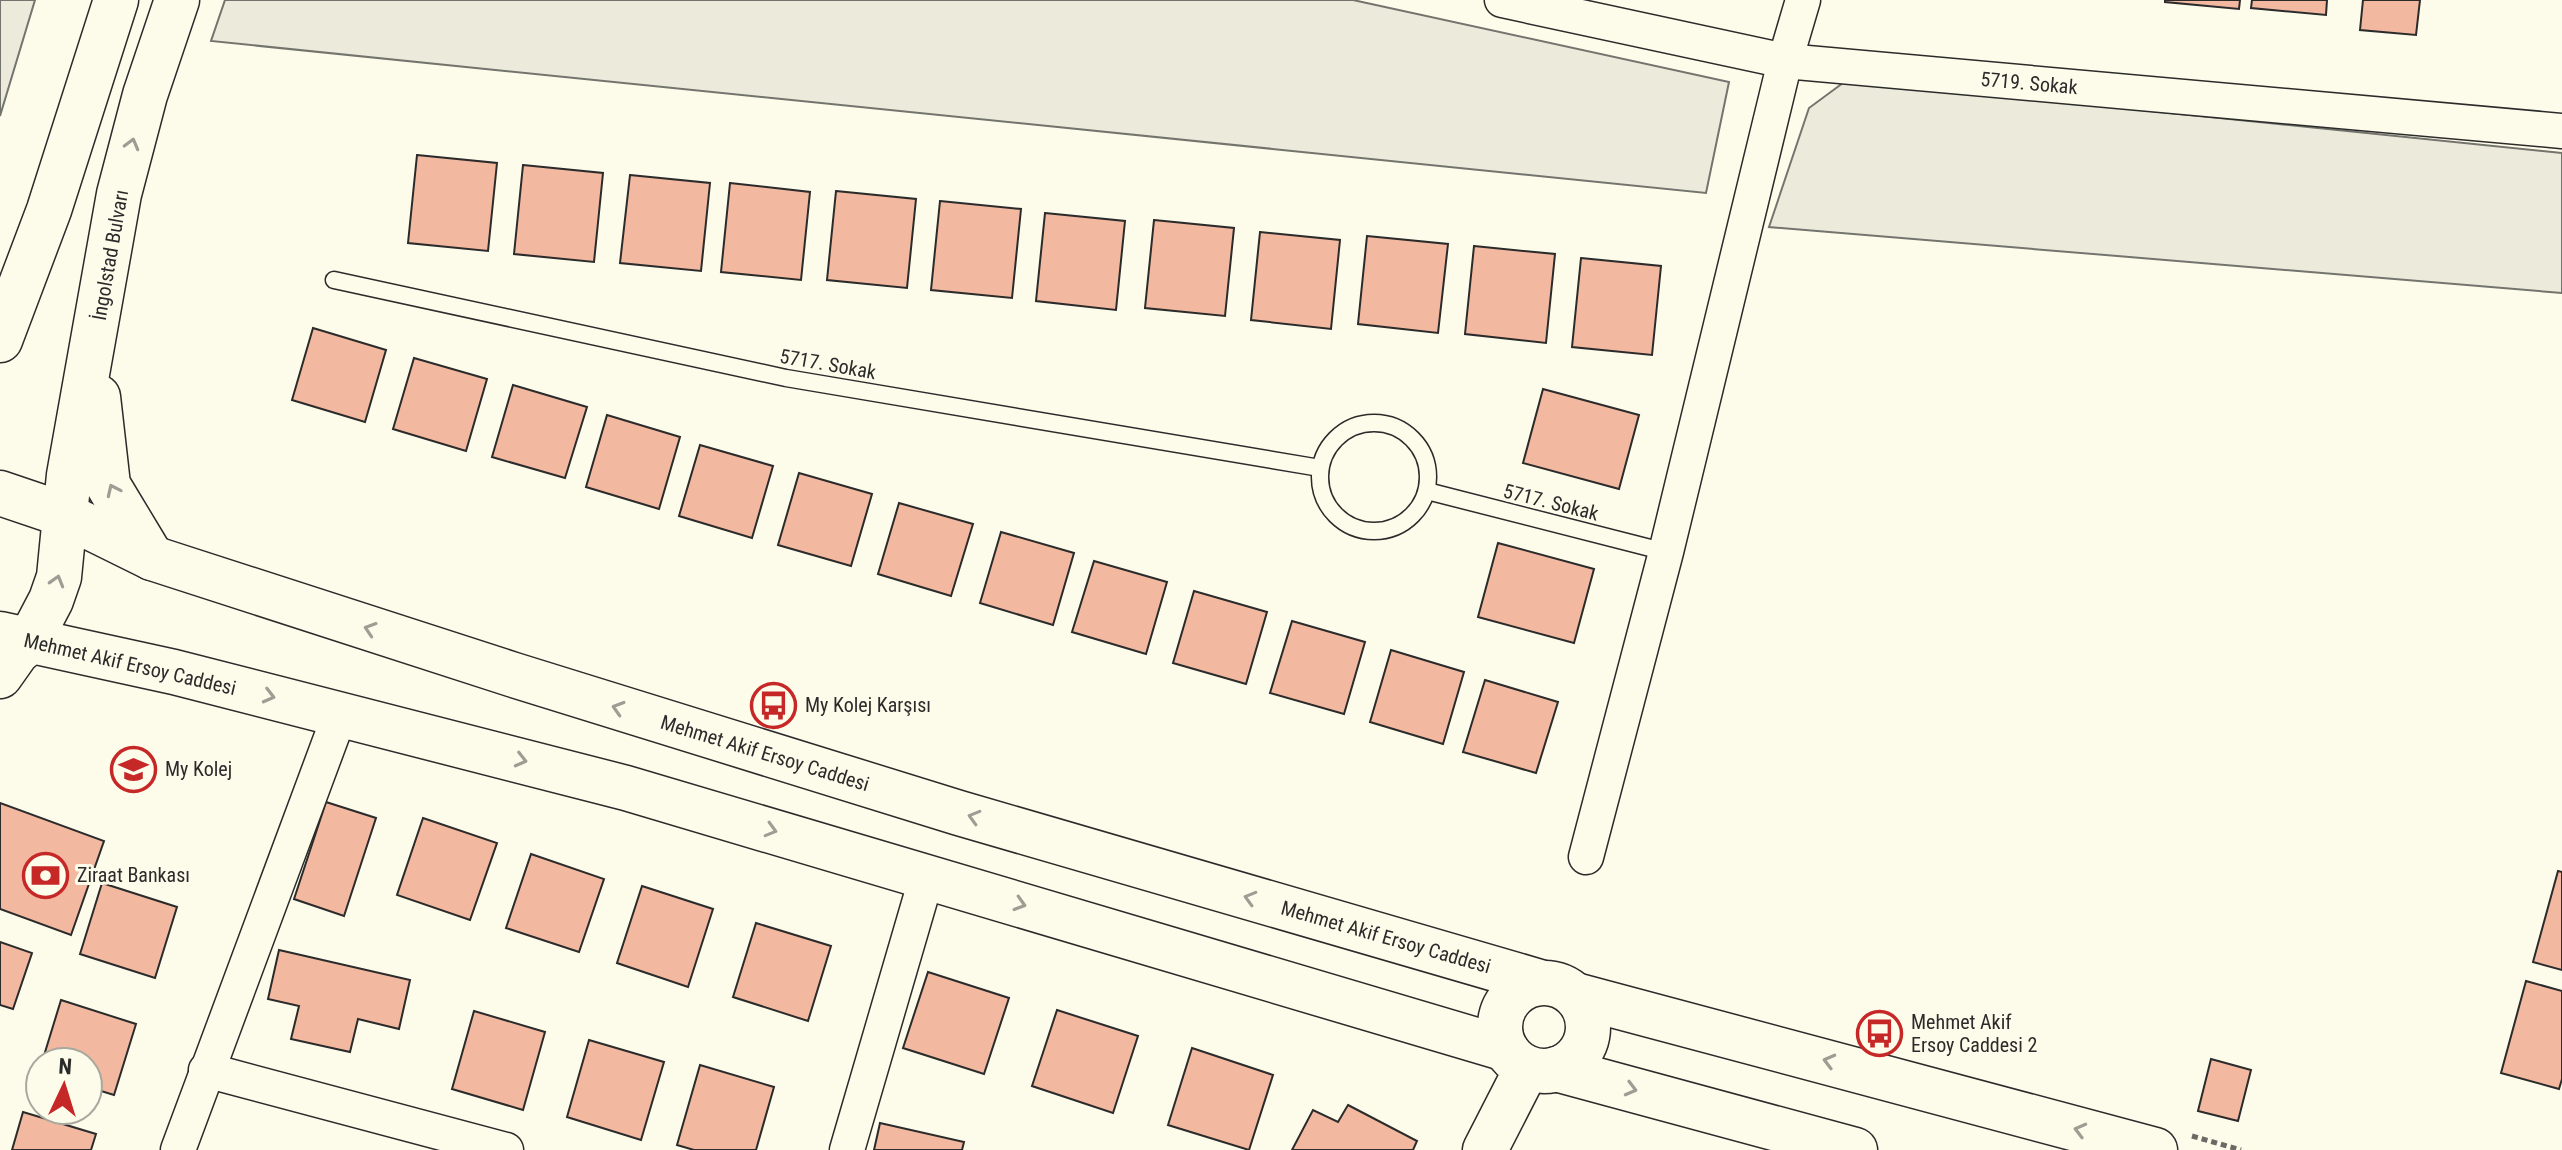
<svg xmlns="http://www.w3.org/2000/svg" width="2562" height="1150" viewBox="0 0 2562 1150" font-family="'Roboto Condensed',sans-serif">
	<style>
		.green { fill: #ecebdb; stroke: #74746e; stroke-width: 2 }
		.building { fill: #f2b8a0; stroke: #2b2b2b; stroke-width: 2 }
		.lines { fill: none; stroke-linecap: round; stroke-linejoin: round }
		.lane-casing { stroke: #2b2b2b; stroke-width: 19 }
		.street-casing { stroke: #2b2b2b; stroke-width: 37 }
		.secondary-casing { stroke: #2b2b2b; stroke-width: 47 }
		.primary-casing { stroke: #2b2b2b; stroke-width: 47 }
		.path { stroke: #6a6964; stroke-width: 5; stroke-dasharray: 6 4; stroke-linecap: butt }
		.lane { stroke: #fdfbea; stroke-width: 16 }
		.street { stroke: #fdfbea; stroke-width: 34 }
		.secondary { stroke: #fdfbea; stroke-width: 44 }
		.primary { stroke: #fdfbea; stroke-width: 44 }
		.oneway { stroke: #9e9d94 }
		.labels { text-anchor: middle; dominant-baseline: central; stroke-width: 6; stroke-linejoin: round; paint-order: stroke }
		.street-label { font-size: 20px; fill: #2b2b2b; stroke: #fdfbea }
		.poi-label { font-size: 20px; fill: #2b2b2b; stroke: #fdfbea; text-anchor: start }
	</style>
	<rect width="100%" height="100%" fill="#fdfbea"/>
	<g class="green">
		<path d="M0 0H35L0 116Z"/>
		<path d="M225 0H1353L1729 82 1706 193 211 41Z"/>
		<path d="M1847 80 2562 153V293L1769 227 1809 108Z"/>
	</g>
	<g class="building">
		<path d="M2165 0H2240L2239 9 2165 2Z"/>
		<path d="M2252 0H2327L2326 15 2251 8Z"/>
		<path d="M2363 0H2420L2416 35 2360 30Z"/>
		<path d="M417 155 497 163 488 251 408 243Z"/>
		<path d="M523 165 603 173 594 262 514 254Z"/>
		<path d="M630 175 710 183 701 271 620 263Z"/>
		<path d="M730 183 810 192 801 280 721 272Z"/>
		<path d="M836 191 916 199 907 288 827 280Z"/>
		<path d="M940 201 1021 209 1012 298 931 290Z"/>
		<path d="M1045 213 1125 221 1116 310 1036 301Z"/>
		<path d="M1154 220 1234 228 1225 316 1145 308Z"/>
		<path d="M1260 232 1340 240 1331 329 1251 320Z"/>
		<path d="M1367 236 1448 244 1438 333 1358 324Z"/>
		<path d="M1474 246 1555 254 1546 343 1465 334Z"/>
		<path d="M1581 258 1661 266 1652 355 1572 347Z"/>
		<path d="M313 328 386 350 365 422 292 400Z"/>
		<path d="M414 358 487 379 466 451 393 429Z"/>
		<path d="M513 385 587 407 565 478 492 457Z"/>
		<path d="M1543 389 1639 415 1619 489 1523 463Z"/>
		<path d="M607 415 680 437 659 509 586 487Z"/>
		<path d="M700 445 773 466 752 538 679 516Z"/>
		<path d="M799 473 872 494 851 566 778 545Z"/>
		<path d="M899 503 973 524 951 596 878 574Z"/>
		<path d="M1001 532 1074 553 1053 625 980 603Z"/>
		<path d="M1498 543 1594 569 1574 643 1478 617Z"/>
		<path d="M1094 561 1167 582 1146 654 1072 632Z"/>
		<path d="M1194 591 1267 612 1246 684 1173 663Z"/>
		<path d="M1292 621 1365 642 1344 714 1270 693Z"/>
		<path d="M1391 650 1464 672 1443 744 1370 722Z"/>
		<path d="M1485 680 1558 702 1536 773 1463 752Z"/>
		<path d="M326 802 376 818 344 916 294 899Z"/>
		<path d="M0 803 104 841 71 935 0 909Z"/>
		<path d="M423 818 497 843 470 920 397 895Z"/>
		<path d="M531 854 604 879 579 952 506 928Z"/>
		<path d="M2558 871 2562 872V970L2533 962Z"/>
		<path d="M102 883 177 907 155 978 80 954Z"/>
		<path d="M642 886 713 909 688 987 617 963Z"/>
		<path d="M756 923 831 946 808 1021 733 997Z"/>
		<path d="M0 942 32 953 13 1009 0 1005Z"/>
		<path d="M279 950 410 980 399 1029 358 1019 350 1052 291 1039 299 1006 268 999Z"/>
		<path d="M928 972 1009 998 984 1074 903 1048Z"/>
		<path d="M2526 981 2562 991V1079L2559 1089 2501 1073Z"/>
		<path d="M61 1000 136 1024 114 1095 88 1087V1062H42Z"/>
		<path d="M1057 1010 1138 1036 1113 1113 1032 1086Z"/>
		<path d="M474 1011 545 1032 523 1110 452 1089Z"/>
		<path d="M589 1040 664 1062 641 1140 567 1117Z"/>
		<path d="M1192 1048 1273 1075 1249 1150 1168 1125Z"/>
		<path d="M2211 1059 2251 1070 2238 1121 2198 1111Z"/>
		<path d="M700 1065 774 1087 756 1150H694L677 1145Z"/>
		<path d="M1348 1105 1417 1141 1413 1150H1292L1313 1110 1338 1122Z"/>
		<path d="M23 1112 96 1134 91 1150H12Z"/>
		<path d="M880 1123 964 1142 962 1150H874Z"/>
	</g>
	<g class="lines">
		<defs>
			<g id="lane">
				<path d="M334 280 786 378 1320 468"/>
				<circle cx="1374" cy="477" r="54"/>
				<path d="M1427 491 1666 552"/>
			</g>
			<g id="street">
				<path d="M1502 0 1785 61 2562 131"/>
				<path d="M1586 857 1666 552 1785 61 1803 0"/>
				<path d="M206 1070 506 1150"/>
				<path d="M178 1150 340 714"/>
				<path d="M847 1150 927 876"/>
			</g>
			<g id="secondary">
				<path d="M0 676 17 652 29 642"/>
				<path d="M1485 1150 1527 1068"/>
			</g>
			<g id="primary">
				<path d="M0 340 49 210 116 0"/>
				<path d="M98 397 108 485 152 558"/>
				<path d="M0 493 65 515 152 558 514 675 959 813 1540 982"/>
				<path d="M0 634 174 672 626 788 1506 1049"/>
				<path d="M29 642 51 600 59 577 69 475 119 194 145 95 177 0"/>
				<circle cx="1544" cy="1027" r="44"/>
				<path d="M1575 995 2155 1150"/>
				<path d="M1556 1069 1855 1150"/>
			</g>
		</defs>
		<use href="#lane" class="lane-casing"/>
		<use href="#street" class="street-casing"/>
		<use href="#secondary" class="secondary-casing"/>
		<use href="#primary" class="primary-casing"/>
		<path class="path" d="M2192 1136 2241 1150"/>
		<use href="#lane" class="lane"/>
		<use href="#street" class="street"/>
		<use href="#secondary" class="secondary"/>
		<use href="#primary" class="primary"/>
	</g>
	<defs><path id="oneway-chevron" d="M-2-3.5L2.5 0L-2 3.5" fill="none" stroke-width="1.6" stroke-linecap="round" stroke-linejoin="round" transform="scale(2)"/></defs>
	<g class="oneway">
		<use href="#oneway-chevron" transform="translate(132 144) rotate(-75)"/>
		<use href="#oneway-chevron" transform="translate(113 490) rotate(-115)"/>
		<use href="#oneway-chevron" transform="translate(57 581) rotate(-74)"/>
		<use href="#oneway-chevron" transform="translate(370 629) rotate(-162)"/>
		<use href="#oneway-chevron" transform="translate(269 696) rotate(14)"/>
		<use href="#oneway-chevron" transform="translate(618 708) rotate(-163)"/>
		<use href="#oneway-chevron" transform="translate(521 760) rotate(14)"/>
		<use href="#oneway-chevron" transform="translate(974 817) rotate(-164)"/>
		<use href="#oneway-chevron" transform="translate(771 830) rotate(16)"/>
		<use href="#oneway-chevron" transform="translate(1250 898) rotate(-164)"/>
		<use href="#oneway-chevron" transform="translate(1020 904) rotate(17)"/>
		<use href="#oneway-chevron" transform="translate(1829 1061) rotate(-165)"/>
		<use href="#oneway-chevron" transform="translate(1631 1089) rotate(15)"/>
		<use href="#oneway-chevron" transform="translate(2080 1130) rotate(-165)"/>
	</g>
	<defs>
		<symbol id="bus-ring" viewBox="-11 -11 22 22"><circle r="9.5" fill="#fdfbea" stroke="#c62828" stroke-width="1.5"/><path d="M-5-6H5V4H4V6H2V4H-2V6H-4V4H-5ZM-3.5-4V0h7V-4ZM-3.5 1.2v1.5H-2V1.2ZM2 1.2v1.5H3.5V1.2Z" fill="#c62828"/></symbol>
		<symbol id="school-ring" viewBox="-11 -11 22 22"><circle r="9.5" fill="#fdfbea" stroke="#c62828" stroke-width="1.5"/><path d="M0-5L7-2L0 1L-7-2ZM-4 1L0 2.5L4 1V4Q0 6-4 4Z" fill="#c62828"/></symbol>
		<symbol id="bank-ring" viewBox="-11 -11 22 22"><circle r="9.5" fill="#fdfbea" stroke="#c62828" stroke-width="1.5"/><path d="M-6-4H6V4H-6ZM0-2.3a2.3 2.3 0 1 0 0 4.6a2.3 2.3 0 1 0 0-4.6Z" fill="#c62828"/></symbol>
	</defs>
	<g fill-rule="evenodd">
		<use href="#bus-ring" x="748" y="680" width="51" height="51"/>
		<use href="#school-ring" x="108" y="744" width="51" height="51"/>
		<use href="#bank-ring" x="20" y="850" width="51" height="51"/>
		<use href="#bus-ring" x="1854" y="1008" width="51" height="51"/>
	</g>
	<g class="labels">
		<g class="street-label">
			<text transform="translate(2029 83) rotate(5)">5719. Sokak</text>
			<text transform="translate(110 255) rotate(-80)">İngolstad Bulvarı</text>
			<text transform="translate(828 364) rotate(10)">5717. Sokak</text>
			<text transform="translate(1551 502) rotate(14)">5717. Sokak</text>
			<text transform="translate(130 664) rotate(13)">Mehmet Akif Ersoy Caddesi</text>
			<text transform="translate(765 753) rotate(17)">Mehmet Akif Ersoy Caddesi</text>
			<text transform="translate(1386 937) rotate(16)">Mehmet Akif Ersoy Caddesi</text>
		</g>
		<g class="poi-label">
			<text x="805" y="705">My Kolej Karşısı</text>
			<text x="165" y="769">My Kolej</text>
			<text x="77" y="875">Ziraat Bankası</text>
			<text x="1911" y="1022">Mehmet Akif<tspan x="1911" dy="23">Ersoy Caddesi 2</tspan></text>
		</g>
	</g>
	<g transform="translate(64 1086) rotate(4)"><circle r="38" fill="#fdfbea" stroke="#a9a89e" stroke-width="2"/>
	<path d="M0-6L14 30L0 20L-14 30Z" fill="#c62828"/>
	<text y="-12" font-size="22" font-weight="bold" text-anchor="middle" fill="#2b2b2b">N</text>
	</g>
</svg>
